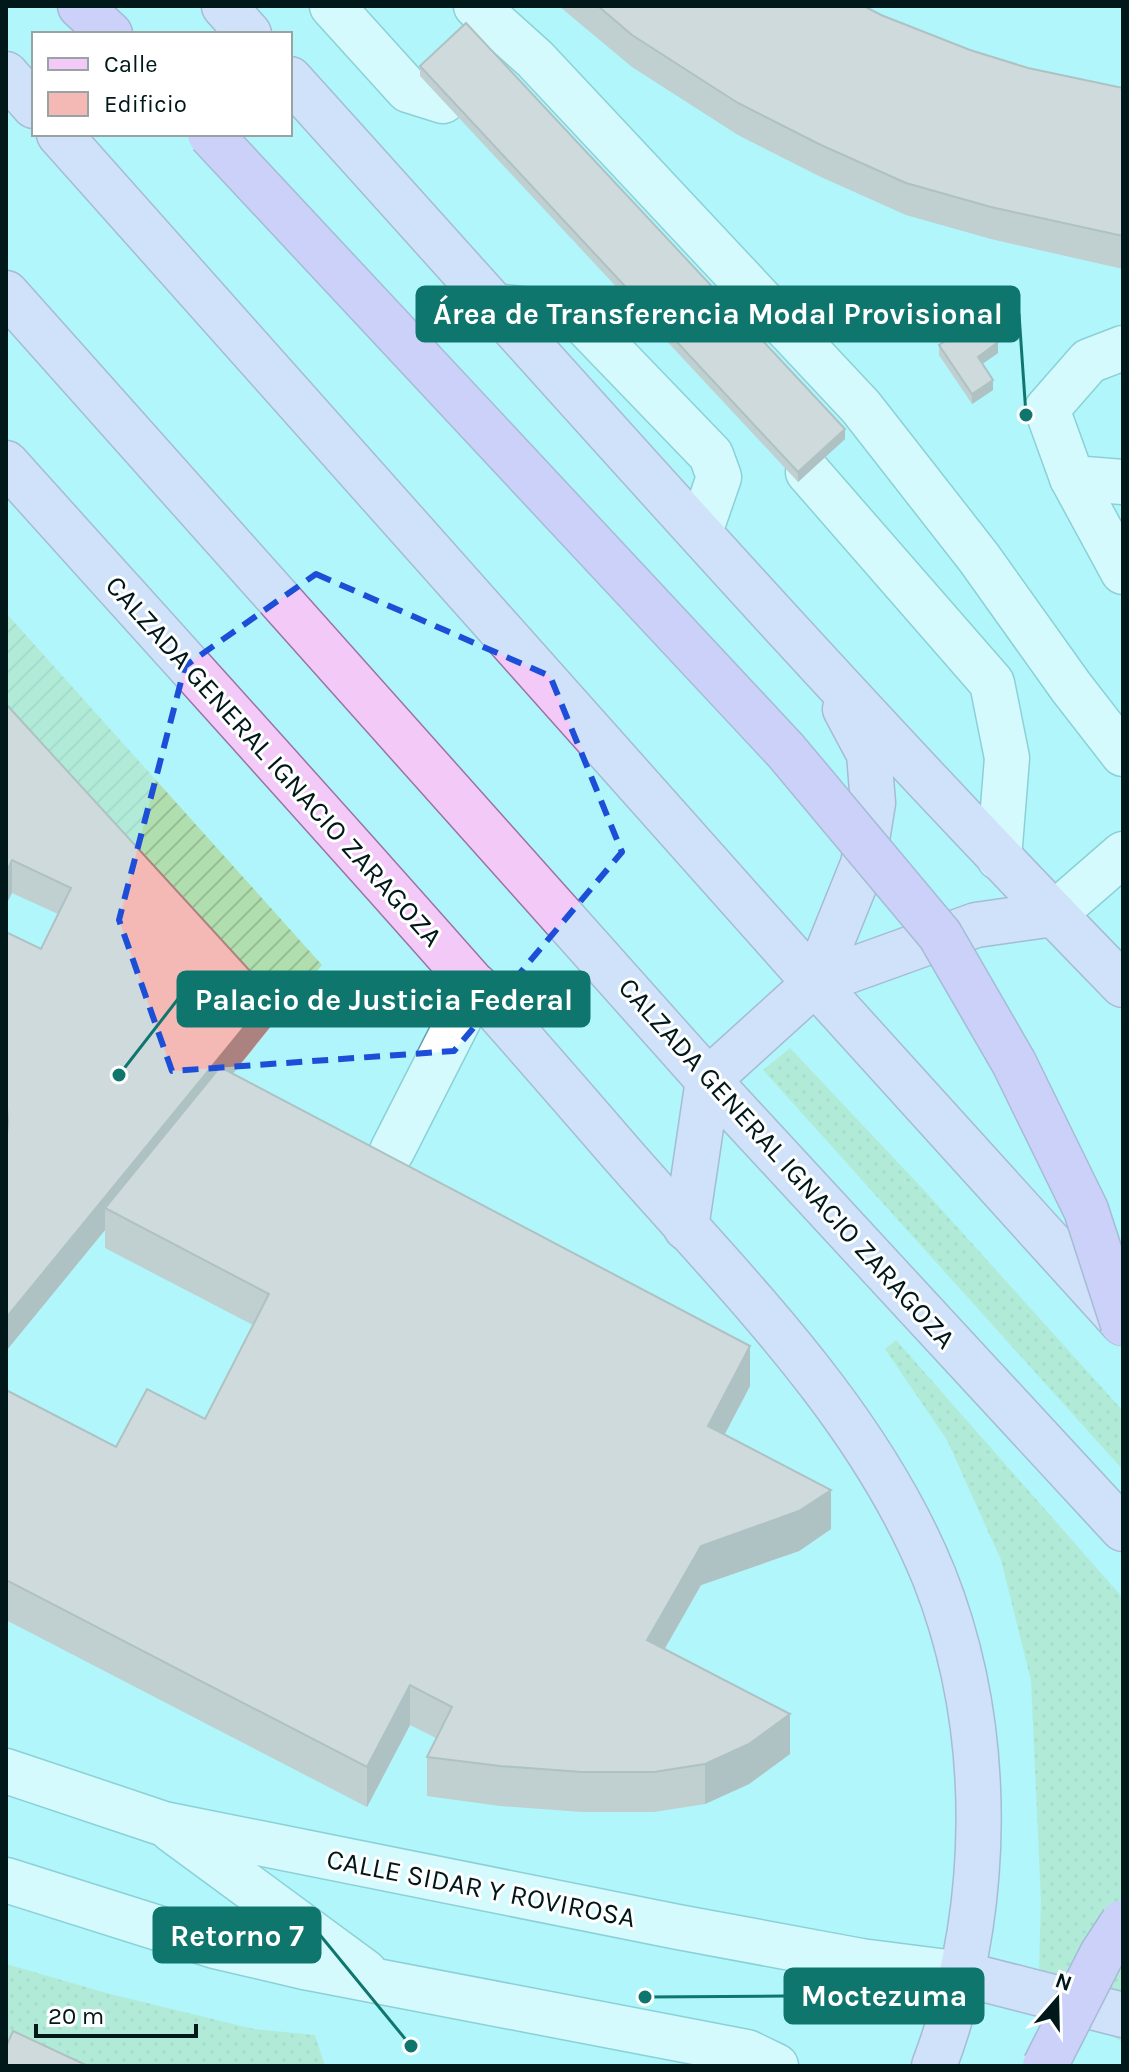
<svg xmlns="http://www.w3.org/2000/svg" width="1129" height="2072" viewBox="0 0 1129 2072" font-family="Karla,sans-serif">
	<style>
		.grass { fill: url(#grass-dots) }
		.garden { fill: url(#garden-furrows) }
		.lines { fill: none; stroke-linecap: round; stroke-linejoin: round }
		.minor-casing { stroke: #60a3aa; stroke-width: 47 }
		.major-casing { stroke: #9974a7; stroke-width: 47 }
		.highway-casing { stroke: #9974a7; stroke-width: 47 }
		.minor { stroke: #fff; stroke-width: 44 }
		.major { stroke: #f3c9f8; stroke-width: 44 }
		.highway { stroke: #eba5f3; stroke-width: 44 }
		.highway-bridge-casing { stroke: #9974a7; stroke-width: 47; stroke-linecap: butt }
		.highway-bridge { stroke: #eba5f3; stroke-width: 44 }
		.wall { fill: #d29f9c }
		.shaded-wall { fill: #ab827f }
		.building { fill: #f4b9b5; stroke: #ab827f; stroke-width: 2 }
		.marked { fill: none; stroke: #1d4ed8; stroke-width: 6; stroke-dasharray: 16 10; stroke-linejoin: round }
		.labels { text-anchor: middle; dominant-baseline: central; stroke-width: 6; stroke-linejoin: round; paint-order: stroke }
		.street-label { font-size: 28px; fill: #00181a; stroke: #fff }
		.leader { fill: none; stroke: #0f766e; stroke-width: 3 }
		.callout-dot { fill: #0f766e; stroke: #fff; stroke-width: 3 }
		.callout { fill: #0f766e; stroke: #0f766e; stroke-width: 3 }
		.callout-label { font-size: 30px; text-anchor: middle; font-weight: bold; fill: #fff }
	</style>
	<defs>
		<pattern id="grass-dots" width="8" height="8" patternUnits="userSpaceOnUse" patternTransform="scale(2)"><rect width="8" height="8" fill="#b1deae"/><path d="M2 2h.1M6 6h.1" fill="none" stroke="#96be95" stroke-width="1.8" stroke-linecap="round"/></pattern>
		<pattern id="garden-furrows" width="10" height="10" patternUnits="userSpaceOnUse" patternTransform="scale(2)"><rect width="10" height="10" fill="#b1deae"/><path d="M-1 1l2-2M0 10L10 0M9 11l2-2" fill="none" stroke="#96be95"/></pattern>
	</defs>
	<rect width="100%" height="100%" fill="#b0f5fb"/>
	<g class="grass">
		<path d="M790 1048 922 1188 1123 1411V1470L763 1070Z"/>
		<path d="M896 1340 1123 1598V2043L1110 2034 1039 1968 1041 1901 1031 1681 1001 1560 947 1440 885 1349Z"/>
		<path d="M6 1964 110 1994 254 2029 315 2035 325 2066H6Z"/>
	</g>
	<path class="garden" d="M6 613 322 965 271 1026 6 736Z"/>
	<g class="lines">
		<defs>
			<g id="minor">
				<path d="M332 6 408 90 443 101"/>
				<path d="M476 6 535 59 861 407 979 558 1071 687 1123 754"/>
				<path d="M495 306 572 315 579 318 711 455 719 477 700 532"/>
				<path d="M1123 348 1089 361 1047 409 1072 478 1123 482"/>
				<path d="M808 472 992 683 1007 758 999 858"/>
				<path d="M1072 478 1123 572"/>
				<path d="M1054 914 1123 854"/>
				<path d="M392 1151 476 986"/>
				<path d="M6 1771 164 1824 678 1927 861 1961 963 1974"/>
				<path d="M172 1830 365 1972"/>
				<path d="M6 1880 215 1946 309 1968 747 2052 776 2066"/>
			</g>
			<g id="major">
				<path d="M224 6 249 34"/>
				<path d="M6 74 34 106"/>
				<path d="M290 79C565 383 836 692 1123 985"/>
				<path d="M59 134 815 983 1123 1323"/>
				<path d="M6 293 708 1080 1123 1529"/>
				<path d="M6 463C212 692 419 919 620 1152 735 1284 867 1411 934 1576 995 1730 992 1913 934 2066"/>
				<path d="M815 983 863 864 873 803 869 754 845 709"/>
				<path d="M686 1228 708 1080 815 983 976 925 1054 914"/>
				<path d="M963 1974 1123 2015"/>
			</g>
			<path id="highway" d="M80 6 110 34"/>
		</defs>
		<use href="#minor" class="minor-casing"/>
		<use href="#major" class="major-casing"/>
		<use href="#highway" class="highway-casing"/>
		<use href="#minor" class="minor"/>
		<use href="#major" class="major"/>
		<use href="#highway" class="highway"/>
		<defs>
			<g id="highway-bridge">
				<path d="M210 134 786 751 940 935 1014 1063 1086 1210 1123 1324"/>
				<path d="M1045 2066 1102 1954 1123 1922"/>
			</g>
		</defs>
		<use href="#highway-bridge" class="highway-bridge-casing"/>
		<use href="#highway-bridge" class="highway-bridge"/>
	</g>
	<g class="wall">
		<path d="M559 6H864L881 15 970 50 1028 68 1123 88V269L991 239 906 215 821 177 738 135 632 67Z"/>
		<path d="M420 66 845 439 798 482 420 76Z"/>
		<path d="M939 345 998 353 982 364 993 390 972 404 939 355Z"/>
		<path d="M6 704 271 1026 233 1074 750 1386 724 1435 831 1529 799 1551 701 1585 664 1649 790 1754 749 1784 705 1804 654 1812H582L500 1806 427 1796V1757L436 1738 410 1725 367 1807 6 1620V1390L116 1447 205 1419 253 1325 105 1248V1230L6 1351V932L41 949 58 914 12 893Z"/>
	</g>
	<g class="shaded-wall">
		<path d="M998 342V353L978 367V357Z"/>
		<path d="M993 380V390L972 404V394Z"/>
		<path d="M845 429V439L798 482V472Z"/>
		<path d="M12 860V893L6 905V873Z"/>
		<path d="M271 994V1026L117 1215 105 1208V1230L6 1351V1318Z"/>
		<path d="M750 1346V1386L708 1466V1426Z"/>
		<path d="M831 1490V1529L799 1551 701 1585 647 1680V1640L701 1546Z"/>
		<path d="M410 1685V1725L367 1807V1767Z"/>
		<path d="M790 1714V1754L749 1784 705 1804V1764Z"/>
	</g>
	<g class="building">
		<path d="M598 6H864L881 15 970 50 1028 68 1123 88V236L991 207 906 183 821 145 738 103 632 35Z"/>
		<path d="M466 23 845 429 798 472 420 66Z"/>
		<path d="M981 317 998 342 978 357 993 380 972 394 939 345Z"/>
		<path d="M6 704 271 994 6 1318V1149L8 1122 6 1092V932L41 949 71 888 12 860 6 873Z"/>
		<path d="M220 1067 750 1346 708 1426 831 1490 799 1511 701 1546 647 1640 790 1714 749 1744 705 1764 654 1772H582L500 1766 427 1757 452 1707 410 1685 367 1767 6 1580V1390L116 1447 147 1389 205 1419 269 1294 105 1208Z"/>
		<path d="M13 2031 88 2066H6V2047Z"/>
	</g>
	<path d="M0 0H1129V2072H0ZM316 574 550 676 622 852 454 1051 172 1071 119 920 185 666Z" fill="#b0f5fb" fill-opacity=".55" fill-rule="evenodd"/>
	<path class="marked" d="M316 574 550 676 622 852 454 1051 172 1071 119 920 185 666Z"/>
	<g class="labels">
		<g class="street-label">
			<text transform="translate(274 761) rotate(48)">CALZADA GENERAL IGNACIO ZARAGOZA</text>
			<text transform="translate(787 1163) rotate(48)">CALZADA GENERAL IGNACIO ZARAGOZA</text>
			<text transform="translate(481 1888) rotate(11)">CALLE SIDAR Y ROVIROSA</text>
		</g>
	</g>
	<path class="leader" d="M1026 415L1019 314M119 1075L178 999M411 2046L320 1935M645 1997L785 1996"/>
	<g class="callout-dot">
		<circle cx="1026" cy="415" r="8"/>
		<circle cx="119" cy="1075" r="8"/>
		<circle cx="411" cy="2046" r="8"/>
		<circle cx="645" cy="1997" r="8"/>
	</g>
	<g class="callout">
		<rect x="417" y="287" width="602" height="54" rx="8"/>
		<rect x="178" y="972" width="411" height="54" rx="8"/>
		<rect x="154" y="1908" width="166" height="54" rx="8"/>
		<rect x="785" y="1969" width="198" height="54" rx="8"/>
	</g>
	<g class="callout-label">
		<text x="718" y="324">Área de Transferencia Modal Provisional</text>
		<text x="384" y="1010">Palacio de Justicia Federal</text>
		<text x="237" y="1946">Retorno 7</text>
		<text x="884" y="2006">Moctezuma</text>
	</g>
	<rect width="1129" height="2072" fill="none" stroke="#00181a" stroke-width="16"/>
	<rect x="32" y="32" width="260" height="104" fill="#ffffff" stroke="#99a3a3" stroke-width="2"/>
	<rect x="48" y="58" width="40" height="12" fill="#f3c9f8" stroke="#99a3a3" stroke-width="2"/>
	<text x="104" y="72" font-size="24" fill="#00181a">Calle</text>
	<rect x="48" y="92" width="40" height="24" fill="#f4b9b5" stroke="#99a3a3" stroke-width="2"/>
	<text x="104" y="112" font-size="24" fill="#00181a">Edificio</text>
	<g transform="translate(1057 2000) rotate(20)" stroke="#ffffff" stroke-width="6" paint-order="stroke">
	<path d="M0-6L14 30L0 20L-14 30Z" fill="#00181a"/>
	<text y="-12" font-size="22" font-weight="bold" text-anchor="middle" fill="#00181a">N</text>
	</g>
	<path d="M36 2024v12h160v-12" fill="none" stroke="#00181a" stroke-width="4"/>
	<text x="48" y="2024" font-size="24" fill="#00181a" stroke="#ffffff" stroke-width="6" paint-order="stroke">20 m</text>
</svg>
